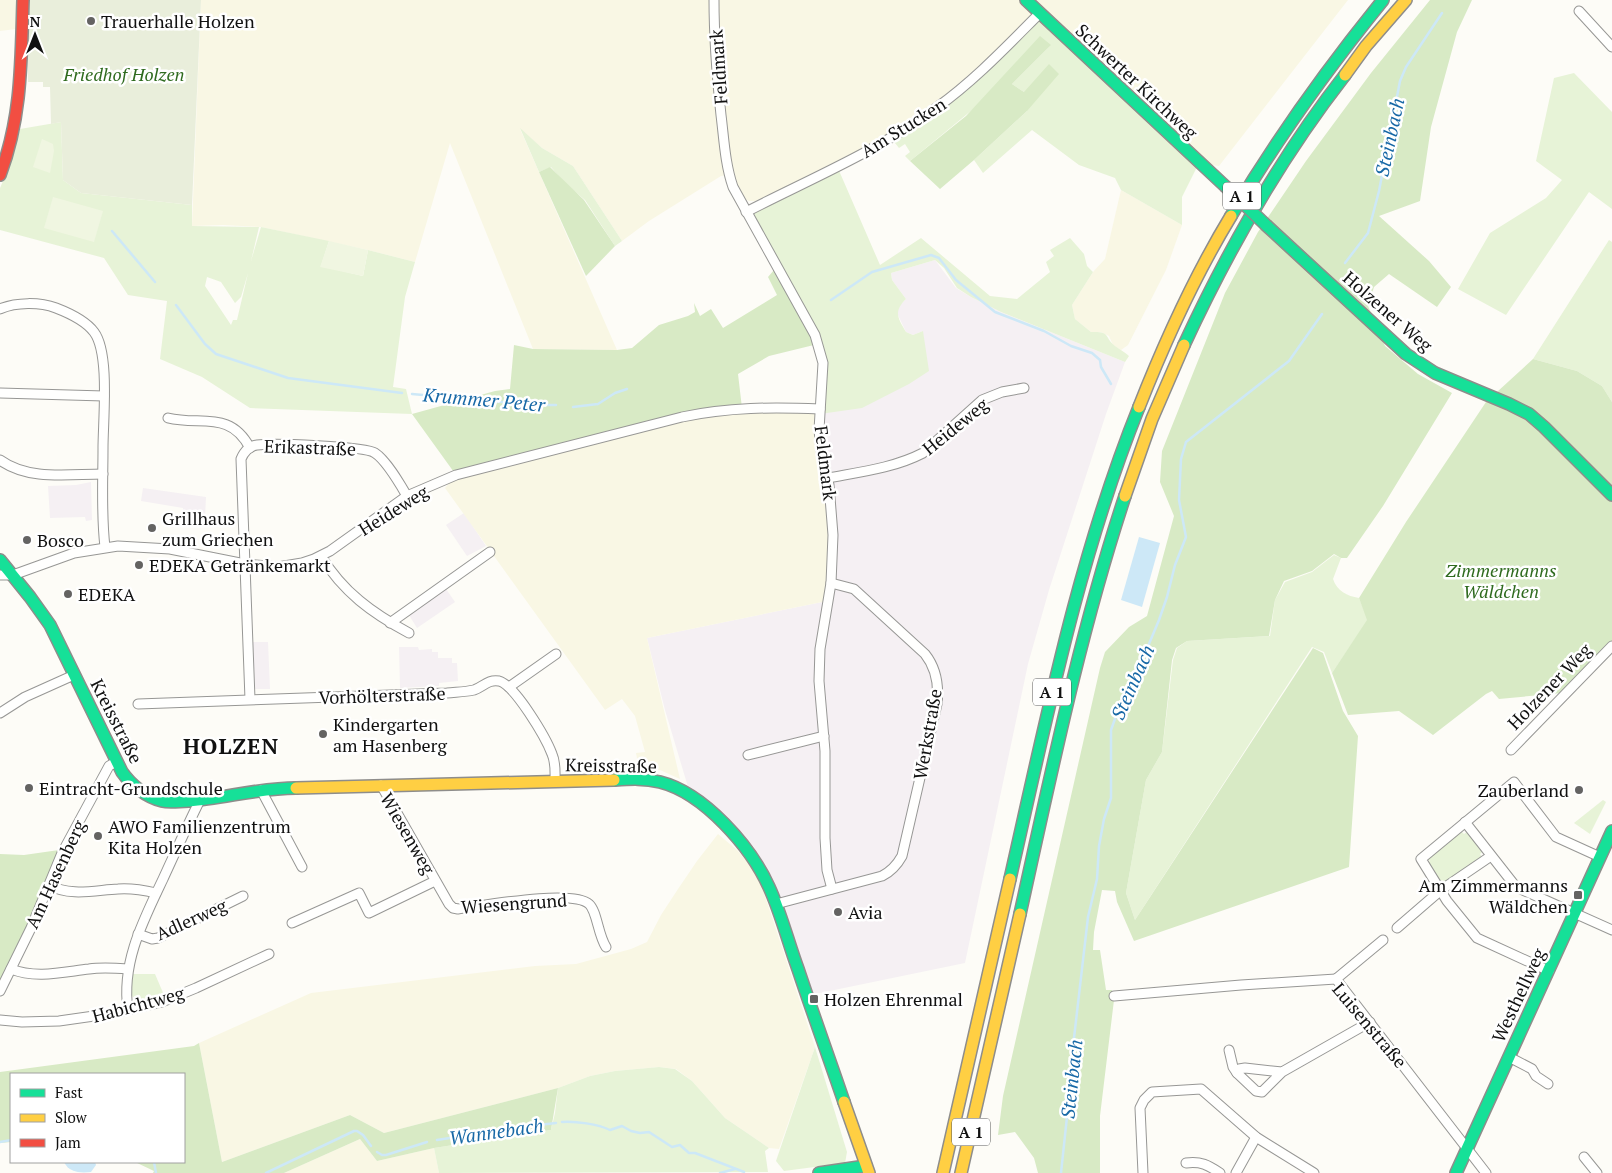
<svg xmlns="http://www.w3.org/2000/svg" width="1612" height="1173" viewBox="0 0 1612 1173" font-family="'PT Serif',serif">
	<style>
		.industrial { fill: #f5f0f3 }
		.farmland { fill: #f9f7e4 }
		.green { fill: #e7f3d7; fill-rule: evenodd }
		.forest { fill: #d8eac5 }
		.cemetery { fill: #e9eedb }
		.pitch { fill: #f0f6e1 }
		.water { fill: #cde8f7 }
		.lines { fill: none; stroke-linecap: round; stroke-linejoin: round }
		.stream { stroke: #cde8f7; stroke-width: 2.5 }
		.street-casing { stroke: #979795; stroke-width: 11 }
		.fast-casing { stroke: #8e8d8b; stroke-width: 14 }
		.slow-casing { stroke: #8e8d8b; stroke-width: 14 }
		.jam-casing { stroke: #8e8d8b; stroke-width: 14 }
		.street { stroke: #fffffe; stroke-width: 9 }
		.fast { stroke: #16e098; stroke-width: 11 }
		.slow { stroke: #ffcf43; stroke-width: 11 }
		.jam { stroke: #f24e42; stroke-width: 11 }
		.fast-bridge-casing { stroke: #8e8d8b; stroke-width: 14; stroke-linecap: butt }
		.fast-bridge { stroke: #16e098; stroke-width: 11 }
		.poi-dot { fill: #646362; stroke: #fff; stroke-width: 2 }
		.labels { text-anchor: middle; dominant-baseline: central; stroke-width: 5; stroke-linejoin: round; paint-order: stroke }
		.shield { fill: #fff; stroke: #585858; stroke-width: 1 }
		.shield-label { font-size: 16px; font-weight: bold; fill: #111 }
		.poi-label { font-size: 18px; fill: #111; stroke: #fff; text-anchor: start }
		.street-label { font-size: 18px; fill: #111; stroke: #fff }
		.park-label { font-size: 18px; font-style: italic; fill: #2f6b1f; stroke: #fff }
		.water-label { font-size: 19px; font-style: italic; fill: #1768a6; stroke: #fff }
		.district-label { font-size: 22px; font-weight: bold; letter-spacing: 1px; fill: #111; stroke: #fff }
	</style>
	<rect width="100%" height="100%" fill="#fdfcf7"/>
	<g class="industrial">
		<path d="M935 260 956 288 971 297 1001 312 1125 362 1106 414 1049 590 1028 664 965 963 815 994 812 993 786 911 775 885 762 860 754 847 724 815 706 800 688 787 665 710 647 638 827 601 820 414 923 331 913 335 906 332 897 313 899 306 906 299 892 280 891 273Z"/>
		<path d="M91 482 92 520 86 521 85 517 50 518 48 486 76 485Z"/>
		<path d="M143 488 206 497 205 518 183 514V508L141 501Z"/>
		<path d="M464 513 486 546 467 556 446 525Z"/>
		<path d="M446 589 455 602 417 628 409 615Z"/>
		<path d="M253 642H268L270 689H255Z"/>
		<path d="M399 647H418L419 650 432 649V652H438V658H452V663H457L458 681 439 683V686L400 688Z"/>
	</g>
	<g class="farmland">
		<path d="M0 0H19L17 28 16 29 0 31Z"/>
		<path d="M201 0H1348L1219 166 1199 163 1040 13 938 108 837 166 755 201H749L743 198 731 175 721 176 649 221 622 241 573 166 542 148 520 129 617 350 533 349 450 143 415 262 368 250 261 227 223 225 192 226Z"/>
		<path d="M1121 190 1182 225 1166 270 1128 345 1121 350 1113 345 1109 336 1101 332H1091L1075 319 1072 305 1093 272 1105 259Z"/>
		<path d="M820 409 831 500 827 601 647 638 680 779 660 770 639 769 636 753 645 752 635 716 622 699 605 710 445 488 456 475 710 411Z"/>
		<path d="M718 834 737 850 750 865 762 887 815 1047 779 1149 769 1148 725 1118 692 1081 676 1069 659 1067 615 1071 590 1076 558 1088 384 1133 350 1115 222 1162 199 1043 311 993 535 966 576 964 631 949 647 942 661 915 678 889 697 861Z"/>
		<path d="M360 1139 377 1161 434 1148 439 1173H284Z"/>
	</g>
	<g class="green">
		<path d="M1040 13 1199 163 1182 197V225L1121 190 1115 178 1079 165 1032 130 983 173 974 160 1027 111 1024 92 1012 84 1051 45 910 161 905 156 910 152 905 144 899 148 891 138 938 108Z"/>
		<path d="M1574 73 1612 112V209L1589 192 1506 315 1458 289 1490 233 1546 198 1562 180 1536 161 1554 78Z"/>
		<path d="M61 122 63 180 81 193 192 205V226L259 227 251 261 261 227 329 241 321 266 363 276 368 250 415 262 405 297 393 387 406 389 412 414 250 408 202 377 160 359 167 301 128 295 104 258 0 230V188L10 165 20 129ZM248 273 237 320H233L231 325 205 286 207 277 221 282 235 303 241 297Z"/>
		<path d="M520 128 542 148 573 166 622 241 615 246 585 200 564 182 551 167 539 172Z"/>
		<path d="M837 166 880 265 921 238 990 296 1017 299 1050 272 1046 262 1054 256 1050 250 1070 238 1084 254 1087 266 1093 272 1072 305 1075 319 1091 332C1111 331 1104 337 1115 346 1119 349 1125 352 1129 356L1125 362 1001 312 971 297 957 288 944 268 935 260 891 273 892 280 906 299C893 312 898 318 906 332L913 335 923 331 929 371 909 384 862 408 820 414 823 363 746 212Z"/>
		<path d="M1609 240 1612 242V402L1602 386 1577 371 1533 359Z"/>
		<path d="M1334 555 1341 558 1333 579C1337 591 1347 596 1359 598L1368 620 1332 673 1324 652 1312 647 1135 920 1126 893 1146 780 1162 752 1173 660 1177 648 1187 641 1270 636 1275 600 1285 582 1312 572Z"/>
		<path d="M1603 800 1606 802 1590 834 1574 823Z"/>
		<path d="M1461 831 1464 834 1468 831 1483 851 1480 854 1482 857 1448 884 1446 881 1443 884 1427 864 1430 861 1427 858Z"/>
		<path d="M131 974H155L164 995 144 1001 137 1002C128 994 131 984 131 974Z"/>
		<path d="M815 1047 847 1152 845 1163 784 1171 776 1161Z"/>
		<path d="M659 1067 675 1069 692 1081 725 1118 769 1148 765 1151 768 1172 439 1173 434 1148 551 1130 555 1113 558 1088 590 1076 615 1071Z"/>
	</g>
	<g class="forest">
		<path d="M1430 0H1472L1457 32 1431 127 1420 201 1379 216 1429 261 1451 287 1437 307 1389 274 1374 287 1368 306 1385 346 1418 374 1452 393 1383 506 1347 558H1341L1334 554 1312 571 1284 581 1275 600 1269 636 1187 641 1176 648 1172 660 1162 752 1146 780 1126 893 1135 920 1313 648 1323 653 1343 711 1358 736 1349 867 1134 941 1117 902 1115 891 1102 890 1094 932 1093 950H1100L1106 990H1112L1114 1000 1100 1116V1173H1038L1034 1158 1015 1132 998 1135 1003 1096 1100 668 1105 652 1129 627 1147 616 1174 516 1160 482 1162 451 1225 293 1258 232 1306 161 1371 73Z"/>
		<path d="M1040 36 1051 45 1012 84 1024 92 1049 64 1059 74 1027 111 974 160 940 189 910 161 966 116Z"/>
		<path d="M550 167 584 200 615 246 586 276 539 172Z"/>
		<path d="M774 270 818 344 769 356 738 374 742 408 710 411 456 475 412 414 495 391 510 389 514 345 533 349 617 350 632 348 659 325 688 316 695 312 694 303 700 316 711 309 723 328 777 295 768 277Z"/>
		<path d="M1533 359 1577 371 1602 386 1612 402V642L1562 693 1499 699 1492 691 1486 694 1433 735 1399 711 1348 715 1332 673 1367 620 1359 598 1406 522 1486 402Z"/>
		<path d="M59 850 26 927 0 980V854L24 855Z"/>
		<path d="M199 1043 222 1162 350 1115 384 1133 558 1088 551 1130 434 1148 377 1161 360 1139 284 1173H153L154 1171 135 1162H184V1074H11V1142L0 1143V1072L194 1046Z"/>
	</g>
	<path class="cemetery" d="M30 0H201L192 205 81 193 63 180 61 122 51 124 50 87H43V82H28L27 43Z"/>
	<g class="pitch">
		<path d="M42 139 53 144 54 151 50 173 33 167Z"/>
		<path d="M53 197 103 211 94 242 44 228Z"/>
		<path d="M329 241 368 250 363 276 320 267Z"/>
	</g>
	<g class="water">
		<path d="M1139 537 1160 543 1142 607 1121 600Z"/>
		<path d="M64 1162H95L96 1165 91 1172C81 1173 69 1173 64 1162Z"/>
	</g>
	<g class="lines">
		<g class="stream">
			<path d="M112 231 155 282"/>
			<path d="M1345 263 1368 233 1379 191 1400 81 1406 67 1442 13"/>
			<path d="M831 300 872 272 931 255 939 258 956 280 995 312 1044 331 1071 346 1092 353 1100 360 1101 367 1111 384"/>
			<path d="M176 305 205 344 216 354 288 378 402 393"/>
			<path d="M412 394 536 405H556"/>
			<path d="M573 407 598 404 615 393 627 389"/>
			<path d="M562 1122C575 1121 598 1124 610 1130L622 1126 631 1131 640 1133 649 1132 672 1147 680 1145 689 1153H695L744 1172"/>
			<path d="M437 1140 513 1128 556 1123"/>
			<path d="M0 1142 11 1140"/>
			<path d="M377 1152 382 1155H386L427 1142"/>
			<path d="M154 1162 156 1173"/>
			<path d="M266 1173 354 1131H357L363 1135 371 1146"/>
			<path d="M720 1173 735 1169"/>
			<path d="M1061 1173 1072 1070 1074 1038 1088 917 1097 879 1099 846 1104 819 1111 798V730L1116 716 1133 682 1159 620 1167 597 1175 565 1186 537 1179 500 1181 459 1186 442 1289 361 1322 314"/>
		</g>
		<defs>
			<g id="street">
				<path d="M714 0C714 39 717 77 721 115 724 139 725 164 733 187L815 335 823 363 819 430 821 450 829 485 833 535 831 583 820 649 819 681 825 751V838L827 870 832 889"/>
				<path d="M1579 11 1612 47"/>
				<path d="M746 212C810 179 878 151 936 108 974 81 1007 46 1040 13"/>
				<path d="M0 309C16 302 40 302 56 308 69 313 85 320 94 332 110 353 103 420 103 448 103 481 101 514 105 547"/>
				<path d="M0 393 104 396"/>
				<path d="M168 418C201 426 230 410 250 448"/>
				<path d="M0 460C29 481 69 474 103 474"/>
				<path d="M828 478C860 472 894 468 923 453L982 400 1002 392 1024 388"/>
				<path d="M321 556C343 592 372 613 409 633"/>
				<path d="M0 575H13L74 553 118 546 170 549 245 564 278 567 302 563 314 559 330 551 407 496 456 475 682 417C728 407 773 407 820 409"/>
				<path d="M390 623 490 552"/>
				<path d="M509 687 556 654"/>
				<path d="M250 699 241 459C244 452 249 446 257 445 272 443 365 446 375 453 387 461 400 484 407 496"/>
				<path d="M138 704 447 693C456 692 465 692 474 690 483 687 488 679 499 681 515 685 546 738 552 754 556 763 555 772 555 781"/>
				<path d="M0 713 25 697 74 675"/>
				<path d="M1511 750 1612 646"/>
				<path d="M748 755 824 736"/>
				<path d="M381 785 449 904 453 908 458 909C482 906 572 889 589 904 597 911 598 935 606 947"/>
				<path d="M261 790 302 867"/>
				<path d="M1465 822 1516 887 1612 930"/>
				<path d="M49 885C70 897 96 890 118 889 131 888 143 890 156 893"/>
				<path d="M776 904 882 876C892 871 897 865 902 856L937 704C939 686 937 669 925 654L854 589 831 583"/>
				<path d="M292 923 359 893 369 913 435 881"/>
				<path d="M1397 928 1441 890 1491 856"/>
				<path d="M138 934 152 939 158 938 243 896"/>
				<path d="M11 969C36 979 63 972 89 969 102 967 115 968 128 969"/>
				<path d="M1549 971 1477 938 1447 901 1421 859 1514 782 1556 837 1600 857"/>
				<path d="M1336 979 1486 1173"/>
				<path d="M1336 979 1383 940"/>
				<path d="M0 991 31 928 62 853 109 766 116 762"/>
				<path d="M1114 996 1241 985 1336 979"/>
				<path d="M128 1010C121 963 143 921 163 879 175 853 187 826 200 800"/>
				<path d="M0 1020 22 1022 59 1021 115 1013 162 1002 196 988 269 954"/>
				<path d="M1229 1050 1233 1067 1237 1073"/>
				<path d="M1509 1057 1532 1069 1536 1076 1548 1084"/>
				<path d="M1282 1072 1262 1092 1256 1091 1237 1073 1239 1069 1245 1068 1282 1072 1370 1022"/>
				<path d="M1584 1157 1597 1173"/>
				<path d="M1186 1163C1201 1161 1208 1165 1220 1173"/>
				<path d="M1143 1173 1140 1108 1144 1100 1152 1092 1201 1089 1256 1137 1314 1173"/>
				<path d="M1236 1173 1256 1137"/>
			</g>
			<g id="fast">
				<path d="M1026 0 1225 186"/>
				<path d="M1231 216C1276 140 1327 69 1383 0"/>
				<path d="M1267 226 1406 354 1435 373 1509 404 1529 414 1544 427 1612 495"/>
				<path d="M1184 345C1228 250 1280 158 1345 75"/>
				<path d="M0 560 30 597 50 625 122 772C131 785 146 797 162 801 170 803 180 801 189 801 225 798 260 788 296 788"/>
				<path d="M614 780C630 779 644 778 660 782 704 793 751 847 769 887 781 913 788 942 798 969 813 1014 829 1058 844 1102"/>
				<path d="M1010 879C1046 721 1078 558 1139 407"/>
				<path d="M1020 914C1051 774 1080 632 1125 496"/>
				<path d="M819 1173 866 1166"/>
				<path d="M1456 1173 1612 831"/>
			</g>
			<g id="slow">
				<path d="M1345 75 1366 46 1406 0"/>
				<path d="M1139 407C1165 341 1194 277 1231 216"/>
				<path d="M1125 496 1152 419 1184 345"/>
				<path d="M296 788 614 780"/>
				<path d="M844 1102 869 1173"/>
				<path d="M943 1173 1010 879"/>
				<path d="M961 1173 1020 914"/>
			</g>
			<path id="jam" d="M0 175C22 117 21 61 23 0"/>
		</defs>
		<use href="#street" class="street-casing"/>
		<use href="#fast" class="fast-casing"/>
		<use href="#slow" class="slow-casing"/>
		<use href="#jam" class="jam-casing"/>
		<use href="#street" class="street"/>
		<use href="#fast" class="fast"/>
		<use href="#slow" class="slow"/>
		<use href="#jam" class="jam"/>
		<defs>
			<path id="fast-bridge" d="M1225 186 1267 226"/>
		</defs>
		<use href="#fast-bridge" class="fast-bridge-casing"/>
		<use href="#fast-bridge" class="fast-bridge"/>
	</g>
	<g class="poi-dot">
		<circle cx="91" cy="21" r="5"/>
		<circle cx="152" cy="528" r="5"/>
		<circle cx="27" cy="540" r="5"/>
		<circle cx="139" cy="565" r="5"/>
		<circle cx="68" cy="594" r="5"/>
		<circle cx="323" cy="734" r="5"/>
		<circle cx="29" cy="788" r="5"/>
		<circle cx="1579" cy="790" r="5"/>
		<circle cx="98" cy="836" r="5"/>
		<rect x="1573" y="890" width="10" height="10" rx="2.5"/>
		<circle cx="838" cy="912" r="5"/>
		<rect x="809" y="994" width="10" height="10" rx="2.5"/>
	</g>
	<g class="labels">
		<g class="shield">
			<rect x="1223" y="182.5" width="38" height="27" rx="4"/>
			<rect x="1033" y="678.5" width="38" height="27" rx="4"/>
			<rect x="952" y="1118.5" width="38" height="27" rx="4"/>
		</g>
		<g class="shield-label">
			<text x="1242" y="196">A 1</text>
			<text x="1052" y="692">A 1</text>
			<text x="971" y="1132">A 1</text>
		</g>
		<g class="poi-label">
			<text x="101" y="21">Trauerhalle Holzen</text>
			<text x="162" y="518">Grillhaus<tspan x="162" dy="21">zum Griechen</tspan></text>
			<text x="37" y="540">Bosco</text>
			<text x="149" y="565">EDEKA Getränkemarkt</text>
			<text x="78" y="594">EDEKA</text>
			<text x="333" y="724">Kindergarten<tspan x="333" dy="21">am Hasenberg</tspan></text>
			<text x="39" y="788">Eintracht-Grundschule</text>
			<text x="1569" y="790" text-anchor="end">Zauberland</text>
			<text x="108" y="826">AWO Familienzentrum<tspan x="108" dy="21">Kita Holzen</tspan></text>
			<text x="1568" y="885" text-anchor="end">Am Zimmermanns<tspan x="1568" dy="21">Wäldchen</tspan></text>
			<text x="848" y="912">Avia</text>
			<text x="824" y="999">Holzen Ehrenmal</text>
		</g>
		<g class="street-label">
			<text transform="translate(718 67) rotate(-94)">Feldmark</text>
			<text transform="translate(1137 81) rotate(43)">Schwerter Kirchweg</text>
			<text transform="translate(903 127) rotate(-32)">Am Stucken</text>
			<text transform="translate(1388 311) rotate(41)">Holzener Weg</text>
			<text transform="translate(955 426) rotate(-39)">Heideweg</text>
			<text transform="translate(310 447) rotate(2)">Erikastraße</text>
			<text transform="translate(826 463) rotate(83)">Feldmark</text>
			<text transform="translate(393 510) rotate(-32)">Heideweg</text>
			<text transform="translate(1549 686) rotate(-46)">Holzener Weg</text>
			<text transform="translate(382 695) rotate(-2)">Vorhölterstraße</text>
			<text transform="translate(117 721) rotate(63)">Kreisstraße</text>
			<text transform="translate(927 734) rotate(-80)">Werkstraße</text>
			<text transform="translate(611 765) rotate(1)">Kreisstraße</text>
			<text transform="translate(408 833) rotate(60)">Wiesenweg</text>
			<text transform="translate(55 874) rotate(-65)">Am Hasenberg</text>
			<text transform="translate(514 903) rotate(-4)">Wiesengrund</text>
			<text transform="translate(191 919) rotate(-24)">Adlerweg</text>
			<text transform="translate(1518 995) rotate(-65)">Westhellweg</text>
			<text transform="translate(138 1004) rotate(-15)">Habichtweg</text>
			<text transform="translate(1370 1025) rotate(50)">Luisenstraße</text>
		</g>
		<g class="park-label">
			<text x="124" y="74">Friedhof Holzen</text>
			<text x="1501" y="570">Zimmermanns<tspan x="1501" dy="21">Wäldchen</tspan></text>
		</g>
		<g class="water-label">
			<text transform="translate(1389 137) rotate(-78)">Steinbach</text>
			<text transform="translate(484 399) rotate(5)">Krummer Peter</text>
			<text transform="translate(1132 682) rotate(-66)">Steinbach</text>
			<text transform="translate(1071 1079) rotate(-84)">Steinbach</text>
			<text transform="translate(496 1131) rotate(-8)">Wannebach</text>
		</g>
		<g class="district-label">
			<text x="231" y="745">HOLZEN</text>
		</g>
	</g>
	<rect x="10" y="1073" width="175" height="90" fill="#ffffff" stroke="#a0a0a0"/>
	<rect x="20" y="1089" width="25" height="8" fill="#16e098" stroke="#a0a0a0"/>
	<text x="55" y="1098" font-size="15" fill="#111111">Fast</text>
	<rect x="20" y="1114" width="25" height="8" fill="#ffcf43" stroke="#a0a0a0"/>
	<text x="55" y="1123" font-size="15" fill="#111111">Slow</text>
	<rect x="20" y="1139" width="25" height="8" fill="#f24e42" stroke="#a0a0a0"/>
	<text x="55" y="1148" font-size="15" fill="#111111">Jam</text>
	<g transform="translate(35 35)" stroke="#ffffff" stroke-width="4" paint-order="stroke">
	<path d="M0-4L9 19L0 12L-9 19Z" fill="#111111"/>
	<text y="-8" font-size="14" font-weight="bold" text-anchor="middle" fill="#111111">N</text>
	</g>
</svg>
